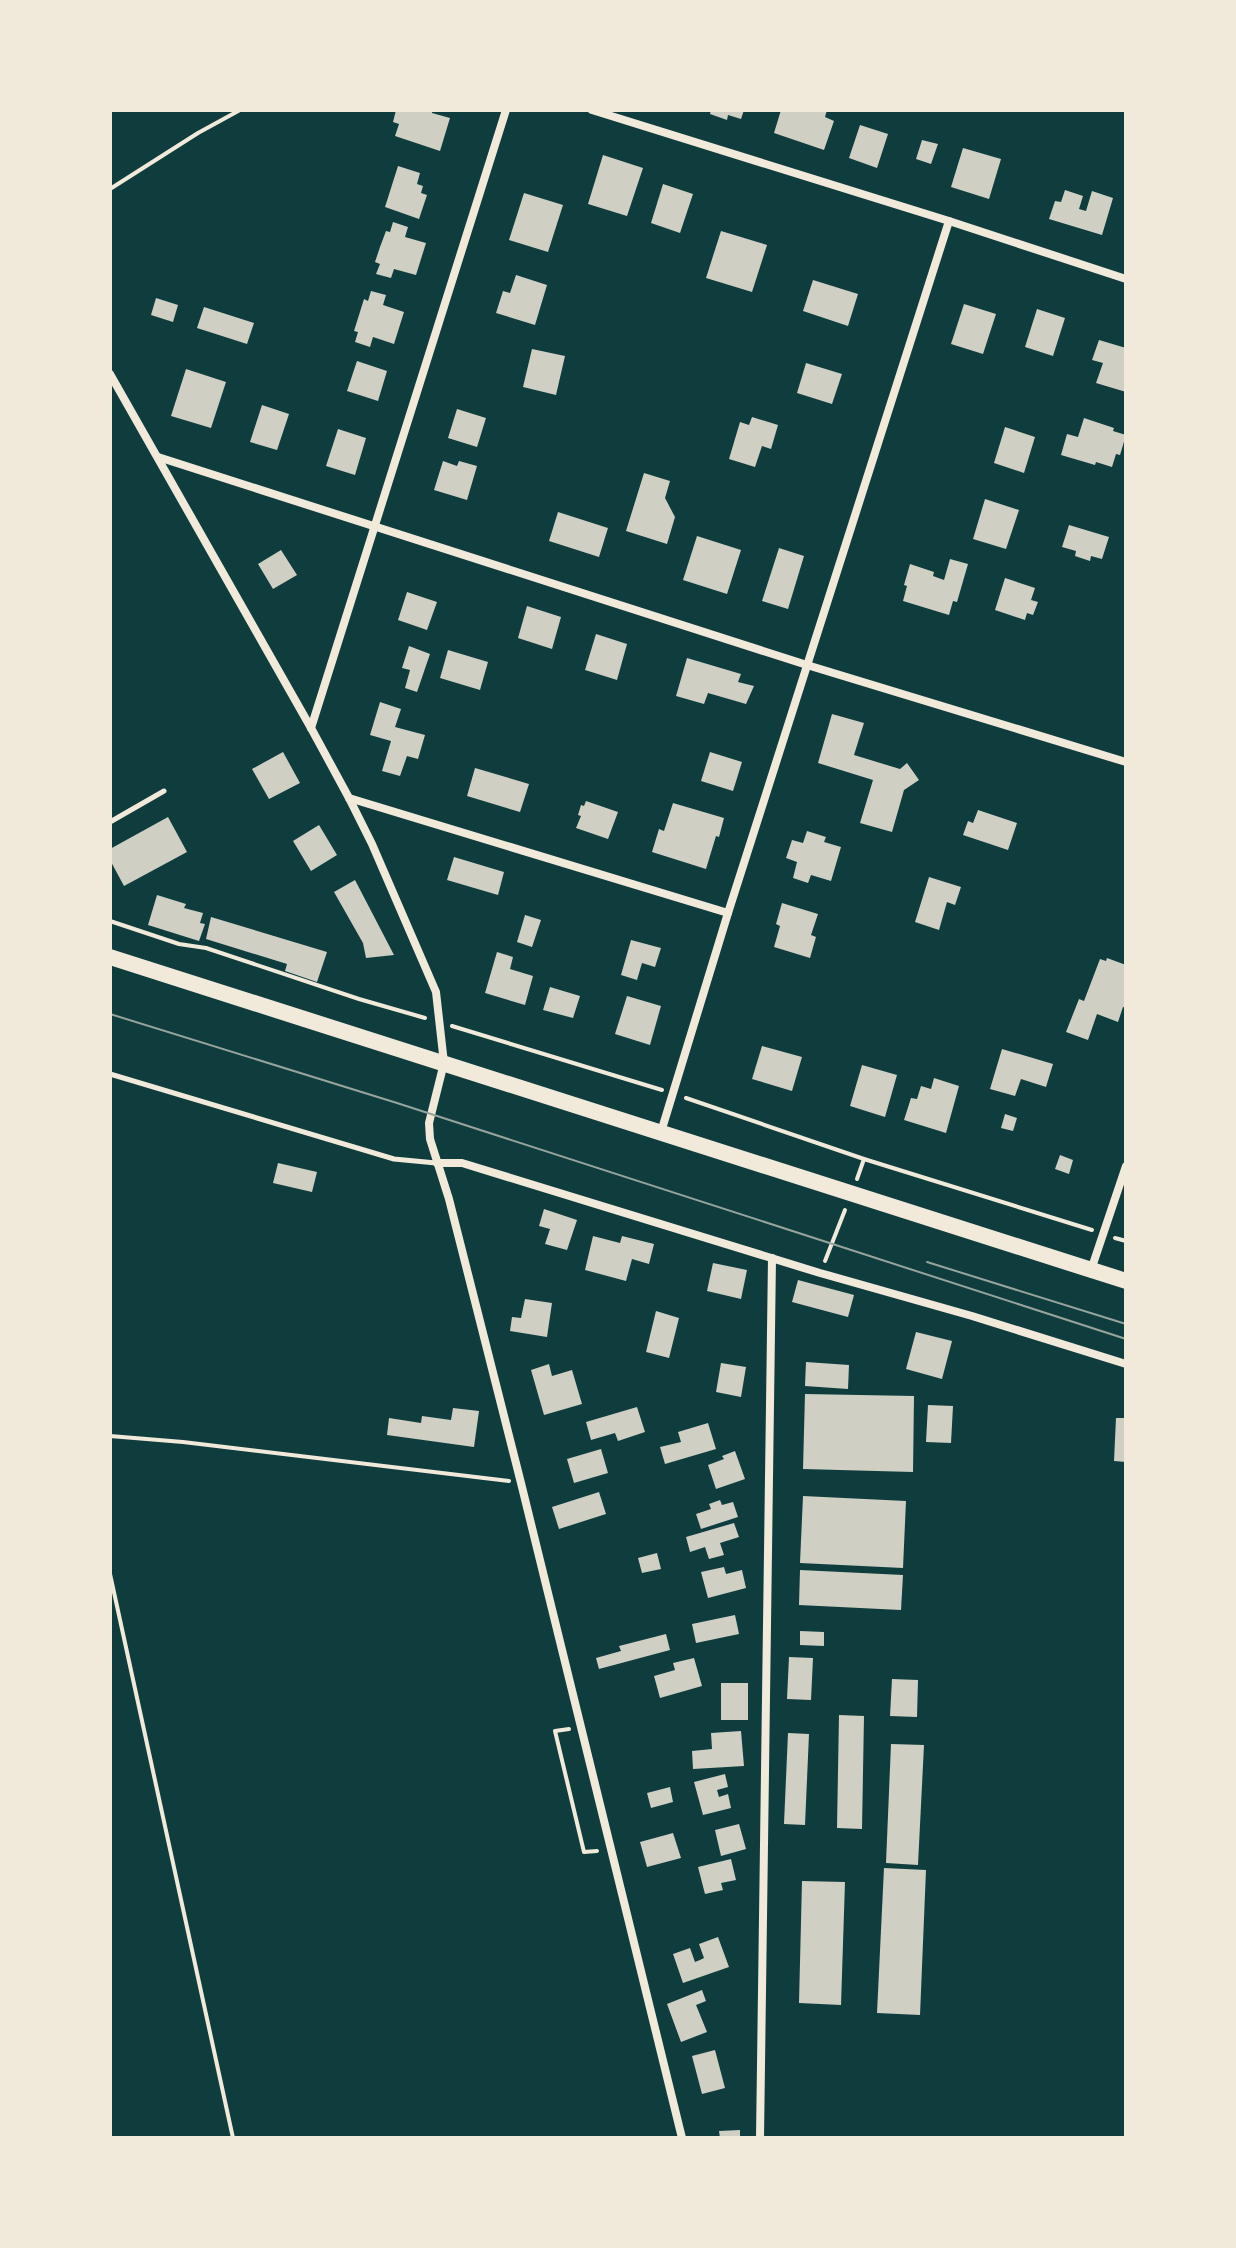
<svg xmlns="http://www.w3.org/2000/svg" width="1236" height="2248" viewBox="0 0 1236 2248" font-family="'PT Serif',serif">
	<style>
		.building { fill: #cfcfc3 }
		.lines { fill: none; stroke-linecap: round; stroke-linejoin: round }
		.path { stroke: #f1e9da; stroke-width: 4 }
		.service { stroke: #f1e9da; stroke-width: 5 }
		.minor { stroke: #f1e9da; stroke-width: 8 }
		.primary { stroke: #f1e9da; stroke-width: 16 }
		.tram { stroke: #97a49c; stroke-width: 2 }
	</style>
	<rect width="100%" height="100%" fill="#0f3d3e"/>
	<g class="building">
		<path d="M396 110H432V113L450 118 440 151 395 136 399 124 393 122Z"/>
		<path d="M711 110H744L741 119 728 115 727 120 710 114Z"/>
		<path d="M781 110H827L825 117 834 121 824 150 774 133Z"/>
		<path d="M860 125 888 134 877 168 849 158Z"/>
		<path d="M922 140 938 144 931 164 916 159Z"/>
		<path d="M963 148 1001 159 989 199 951 187Z"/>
		<path d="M603 155 643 168 627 216 588 204Z"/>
		<path d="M398 166 420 173 417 184 423 186 421 193 427 195 419 219 385 207Z"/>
		<path d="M663 184 693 194 680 233 651 223Z"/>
		<path d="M1065 190 1083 196 1079 209 1086 211 1092 191 1113 198 1102 235 1049 219 1055 201 1061 202Z"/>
		<path d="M524 193 563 205 548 252 509 240Z"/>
		<path d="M393 222 408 227 405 237 426 243 416 275 394 269 391 278 376 274 380 264 375 262 380 247 386 231 390 232Z"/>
		<path d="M721 231 767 245 752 292 706 278Z"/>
		<path d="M516 275 547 285 535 325 496 313 503 291 510 293Z"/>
		<path d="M813 280 858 294 848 326 803 311Z"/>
		<path d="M371 291 386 295 383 305 404 312 394 344 373 337 370 347 355 342 358 332 354 331 364 299 368 301Z"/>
		<path d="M156 298 178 305 173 322 151 315Z"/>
		<path d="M964 304 996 314 983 354 951 344Z"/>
		<path d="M204 307 254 323 247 344 197 328Z"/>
		<path d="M1037 309 1065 318 1053 356 1025 347Z"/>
		<path d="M1099 340 1126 348V392L1096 383 1103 363 1092 360Z"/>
		<path d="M532 349 565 356 556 395 523 387Z"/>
		<path d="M357 361 387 371 378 401 347 391Z"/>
		<path d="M806 363 842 374 832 404 797 393Z"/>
		<path d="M186 369 226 382 211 428 171 416Z"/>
		<path d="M262 405 289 414 277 450 250 442Z"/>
		<path d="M457 409 486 418 477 447 448 438Z"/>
		<path d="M752 417 778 425 771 449 762 446 755 467 729 459 740 422 749 425Z"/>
		<path d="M1084 418 1114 428 1113 431 1126 435 1120 455 1116 454 1112 467 1096 462 1095 465 1061 455 1067 434 1078 437Z"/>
		<path d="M1005 427 1035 437 1024 473 994 463Z"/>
		<path d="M338 429 366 438 355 475 326 466Z"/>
		<path d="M443 461 457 466 459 461 477 466 467 500 434 490Z"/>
		<path d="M644 473 670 481 665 498 675 517 667 544 626 531Z"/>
		<path d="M985 499 1019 510 1006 549 973 539Z"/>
		<path d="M558 512 608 528 599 557 549 541Z"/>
		<path d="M1069 525 1109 537 1102 559 1091 556 1090 561 1075 556 1076 551 1062 547Z"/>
		<path d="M697 536 741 550 727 594 683 580Z"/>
		<path d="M779 548 804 556 788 609 762 601Z"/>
		<path d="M281 550 297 575 273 589 258 564Z"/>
		<path d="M950 559 968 564 957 602 953 601 949 615 903 601 907 586 904 585 910 564 934 572 933 576 944 580Z"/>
		<path d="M1005 578 1035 588 1031 600 1038 602 1033 615 1027 613 1025 620 995 610Z"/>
		<path d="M407 592 437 602 427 630 398 620Z"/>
		<path d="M527 606 561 617 552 649 518 638Z"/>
		<path d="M596 634 627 644 617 680 585 670Z"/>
		<path d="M409 646 430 654 417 692 405 688 410 670 402 668Z"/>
		<path d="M448 650 488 662 480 690 440 678Z"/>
		<path d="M687 658 741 674 738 682 754 686 746 704 708 693 704 704 676 696Z"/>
		<path d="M380 702 401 709 395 727 425 735 418 759 407 756 400 776 382 771 391 741 370 735Z"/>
		<path d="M832 714 864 723 854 755 900 769 907 763 919 780 904 790 892 832 860 823 873 780 818 763Z"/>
		<path d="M283 752 300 783 269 799 252 769Z"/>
		<path d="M710 752 742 762 733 791 701 781Z"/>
		<path d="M475 768 529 784 520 812 467 796Z"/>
		<path d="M586 801 618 812 608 839 576 828 581 816 578 815 581 805 584 806Z"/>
		<path d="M673 803 724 818 719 837 716 836 706 869 652 852 659 829 664 831Z"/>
		<path d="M978 810 1017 823 1008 850 963 835 968 821 973 823Z"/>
		<path d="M168 817 187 852 124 886 110 860V849Z"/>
		<path d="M319 825 337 855 311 871 293 841Z"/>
		<path d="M807 831 826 837 824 842 841 847 831 881 811 875 808 883 793 878 797 862 786 858 792 840 803 843Z"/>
		<path d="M454 857 504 872 498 895 447 880Z"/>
		<path d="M929 877 961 887 955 905 947 902 939 930 915 922Z"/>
		<path d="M355 880 394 955 366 958 363 943 334 892Z"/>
		<path d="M157 895 186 904 184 908 203 913 200 923 205 924 199 941 148 925Z"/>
		<path d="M782 903 818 914 811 935 816 937 810 958 774 947 780 926 776 924Z"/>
		<path d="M525 915 541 920 532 947 517 942Z"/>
		<path d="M211 917 327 952 317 982 285 971 287 964 206 939Z"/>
		<path d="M631 940 661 948 655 967 642 963 637 980 621 975Z"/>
		<path d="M497 952 513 957 510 969 533 976 525 1005 485 993Z"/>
		<path d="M1107 958 1126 965V1008L1123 1007 1118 1022 1097 1014 1088 1040 1066 1032 1079 999 1084 1001 1100 959 1106 961Z"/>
		<path d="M550 987 580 996 573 1018 543 1010Z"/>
		<path d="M627 996 661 1006 650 1045 615 1034Z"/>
		<path d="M762 1046 802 1057 792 1091 752 1079Z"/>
		<path d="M1002 1049 1053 1064 1046 1087 1021 1079 1015 1096 990 1089Z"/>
		<path d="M862 1065 897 1075 885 1117 850 1106Z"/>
		<path d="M934 1078 959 1086 946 1133 904 1120 911 1098 917 1099 921 1086 931 1089Z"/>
		<path d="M1005 1114 1017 1118 1013 1131 1001 1128Z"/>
		<path d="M1060 1155 1073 1160 1069 1174 1055 1169Z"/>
		<path d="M278 1163 317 1172 312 1192 273 1183Z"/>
		<path d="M544 1209 577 1220 567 1250 545 1244 550 1229 539 1226Z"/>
		<path d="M593 1236 620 1243 622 1236 654 1244 649 1264 632 1259 626 1281 585 1270Z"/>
		<path d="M713 1263 747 1270 741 1299 707 1291Z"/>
		<path d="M798 1280 854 1295 848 1317 792 1302Z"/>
		<path d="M525 1299 552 1303 547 1337 510 1331 512 1317 521 1318Z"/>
		<path d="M656 1311 679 1318 669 1358 646 1352Z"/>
		<path d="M916 1332 952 1341 942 1379 906 1369Z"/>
		<path d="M806 1362 849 1365 848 1389 805 1386Z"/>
		<path d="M721 1363 746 1367 741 1397 716 1392Z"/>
		<path d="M549 1364 552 1376 572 1370 582 1404 544 1415 531 1370Z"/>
		<path d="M805 1394 914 1396 913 1472 803 1469Z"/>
		<path d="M928 1405 953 1406 951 1443 926 1442Z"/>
		<path d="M637 1407 645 1432 618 1441 615 1433 591 1440 586 1422Z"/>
		<path d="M453 1408 479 1411 474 1447 387 1435 389 1418 421 1423 422 1416 451 1420Z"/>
		<path d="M1116 1418H1126V1462L1114 1461Z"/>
		<path d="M708 1423 716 1449 665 1464 660 1447 681 1442 678 1432Z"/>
		<path d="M601 1449 608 1473 574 1483 567 1459Z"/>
		<path d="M735 1451 745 1479 716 1489 708 1465 724 1459 722 1456Z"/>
		<path d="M599 1492 606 1514 559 1529 552 1507Z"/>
		<path d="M803 1496 906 1501 903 1568 800 1563Z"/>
		<path d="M720 1500 722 1505 733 1502 738 1517 701 1529 696 1514 711 1509 709 1504Z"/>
		<path d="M734 1523 739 1537 720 1543 724 1555 709 1559 705 1547 690 1552 686 1537Z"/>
		<path d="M657 1553 661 1569 642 1573 638 1558Z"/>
		<path d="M724 1567 726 1574 742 1570 746 1588 708 1598 701 1572Z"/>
		<path d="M800 1570 903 1575 901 1610 799 1605Z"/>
		<path d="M735 1615 739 1634 696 1643 692 1624Z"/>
		<path d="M800 1631 824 1632V1646L800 1645Z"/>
		<path d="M666 1634 670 1650 599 1669 596 1658 621 1651 619 1646Z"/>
		<path d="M789 1657 813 1658 811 1700 787 1699Z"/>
		<path d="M694 1658 702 1686 660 1698 654 1676 675 1670 673 1663Z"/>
		<path d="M892 1679 918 1680 917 1717 890 1716Z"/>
		<rect x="721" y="1683" width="27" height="37"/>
		<path d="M839 1715 864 1716 862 1829 837 1828Z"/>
		<path d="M741 1731 744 1766 693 1769 692 1751 712 1749 711 1733Z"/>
		<path d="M788 1733 809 1734 805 1825 784 1824Z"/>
		<path d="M891 1744 924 1745 918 1865 886 1863Z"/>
		<path d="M725 1774 728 1787 717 1790 719 1797 728 1794 731 1808 703 1815 694 1782Z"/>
		<path d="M670 1787 673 1802 651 1808 647 1793Z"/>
		<path d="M739 1824 746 1849 721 1856 715 1830Z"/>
		<path d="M673 1833 681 1858 647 1867 640 1842Z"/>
		<path d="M731 1859 736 1880 721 1883 723 1890 705 1894 698 1867Z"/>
		<path d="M884 1868 926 1870 920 2015 877 2013Z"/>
		<path d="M802 1881 845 1882 841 2005 799 2003Z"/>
		<path d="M718 1937 729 1967 683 1983 673 1954 690 1948 695 1962 700 1960 704 1958 699 1944Z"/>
		<path d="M702 1990 706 2001 696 2005 707 2032 681 2042 667 2004Z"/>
		<path d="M715 2050 725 2088 702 2094 692 2056Z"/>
		<path d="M740 2130V2138H720L719 2131Z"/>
	</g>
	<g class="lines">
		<g class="path">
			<path d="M110 189 198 133 240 110"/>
			<path d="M110 921 179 944 206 948 359 999 425 1018"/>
			<path d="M452 1026 662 1090"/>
			<path d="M686 1098 864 1159 1092 1230"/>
			<path d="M857 1179 864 1159"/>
			<path d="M1115 1238 1126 1241"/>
			<path d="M825 1261 845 1210"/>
			<path d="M110 1436 183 1442 509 1481"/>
			<path d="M110 1574 233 2138"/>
			<path d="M569 1729 555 1731 584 1852 597 1851"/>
		</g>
		<g class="service">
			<path d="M110 822 164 791"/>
			<path d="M110 1074 394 1159 436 1163"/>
		</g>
		<g class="minor">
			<path d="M592 110 949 221 1126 279"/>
			<path d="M110 374 311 728 349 798 372 844 436 992 444 1063 429 1123 430 1139 449 1199 521 1483 682 2138"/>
			<path d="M158 457 807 665 1126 762"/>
			<path d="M311 728 506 110"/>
			<path d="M349 798 728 913"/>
			<path d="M661 1132 728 913 949 221"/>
			<path d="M437 1163H462L820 1273 972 1316 1126 1364"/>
			<path d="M1091 1270 1126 1166"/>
			<path d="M760 2138 772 1258"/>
		</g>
		<path class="primary" d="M110 957 1126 1281"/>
		<g class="tram">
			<path d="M110 1014 397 1103 1126 1339"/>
			<path d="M927 1262 1126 1324"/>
		</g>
	</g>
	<rect width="1236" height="2248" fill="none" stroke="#f1e9da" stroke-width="224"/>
</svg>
